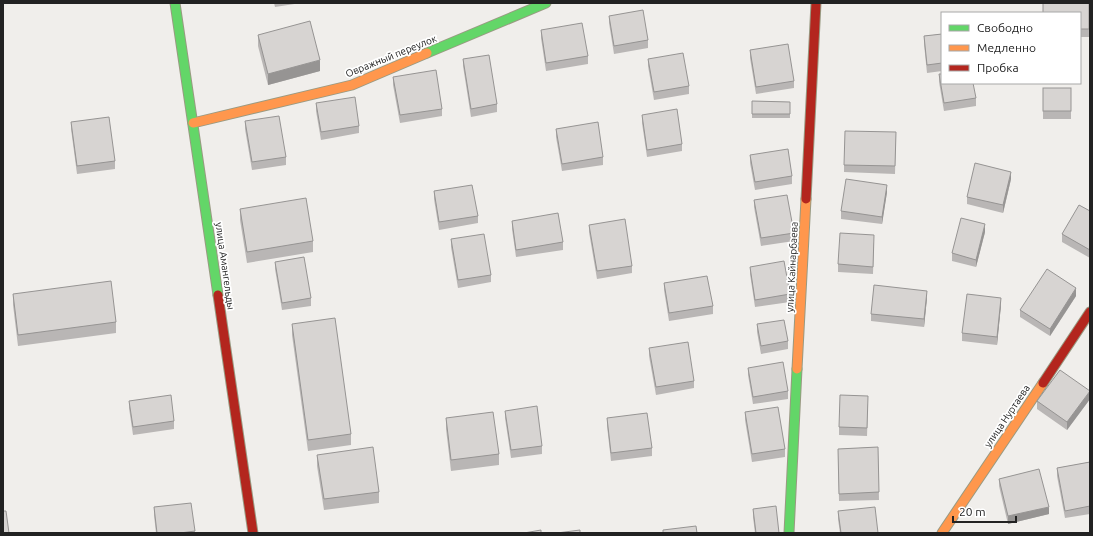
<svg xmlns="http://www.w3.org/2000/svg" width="1093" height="536" viewBox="0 0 1093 536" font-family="Ubuntu,sans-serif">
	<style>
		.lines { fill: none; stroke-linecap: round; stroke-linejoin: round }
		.fast-casing { stroke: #999a82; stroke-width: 11 }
		.slow-casing { stroke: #999a82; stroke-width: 11 }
		.jam-casing { stroke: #999a82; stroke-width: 11 }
		.fast { stroke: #63d668; stroke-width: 9 }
		.slow { stroke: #ff974d; stroke-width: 9 }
		.jam { stroke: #b3261e; stroke-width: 9 }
		.wall { fill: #b9b6b5 }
		.shaded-wall { fill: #969493 }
		.building { fill: #d7d4d2; stroke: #969493 }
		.labels { text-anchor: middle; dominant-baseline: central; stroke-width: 3.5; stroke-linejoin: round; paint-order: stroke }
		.street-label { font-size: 10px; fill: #222; stroke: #fff }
	</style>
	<rect width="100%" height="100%" fill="#f0eeeb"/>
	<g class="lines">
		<defs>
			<g id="fast">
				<path d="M175 3 218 295"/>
				<path d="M427 53 546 3"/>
				<path d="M789 533 797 369"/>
			</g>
			<g id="slow">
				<path d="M193 123 352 85 427 53"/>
				<path d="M797 369 806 199"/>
				<path d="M942 533 1043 383"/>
			</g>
			<g id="jam">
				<path d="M806 199 816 3"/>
				<path d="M218 295 253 533"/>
				<path d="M1043 383 1090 312"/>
			</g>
		</defs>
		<use href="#fast" class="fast-casing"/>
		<use href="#slow" class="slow-casing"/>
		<use href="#jam" class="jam-casing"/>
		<use href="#fast" class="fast"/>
		<use href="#slow" class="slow"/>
		<use href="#jam" class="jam"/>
	</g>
	<g class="wall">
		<path d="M274 3H301L275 7Z"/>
		<path d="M1089 3V37H1080V13Z"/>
		<path d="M609 16 648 40V48L614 54 609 23Z"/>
		<path d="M541 30 588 56V64L546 71 541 38Z"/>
		<path d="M942 34V71L927 73 924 44V36Z"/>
		<path d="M258 35 320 71 268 85 258 46Z"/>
		<path d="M750 50 794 81V88L756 94 750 58Z"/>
		<path d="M463 59 497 104V112L471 117 463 66Z"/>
		<path d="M648 59 689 86V94L654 100 648 66Z"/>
		<path d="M939 74 976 98V106L944 111 939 82Z"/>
		<path d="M393 77 442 109V116L400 123 393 85Z"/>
		<rect x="1043" y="88" width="28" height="31"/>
		<path d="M752 101 790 102V118H752Z"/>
		<path d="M316 103 359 126V133L321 140 316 111Z"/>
		<path d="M642 115 682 144V151L647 157 642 123Z"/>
		<path d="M245 121 286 157V165L252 170 245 129Z"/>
		<path d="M71 122 115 161V169L77 174 71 129Z"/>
		<path d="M556 129 603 157V165L562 171 556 137Z"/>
		<path d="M896 132 895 174 844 172V165Z"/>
		<path d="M750 155 792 176V184L755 190 750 163Z"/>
		<path d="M1011 179 1003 213 967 204V197Z"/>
		<path d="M434 191 478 216V223L439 230 434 199Z"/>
		<path d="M887 192 882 224 841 219V211Z"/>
		<path d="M754 200 794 233V241L761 246 754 207Z"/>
		<path d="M240 209 313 241V252L247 263 240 220Z"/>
		<path d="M1090 211V258L1062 242V234Z"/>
		<path d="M512 221 563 242V250L516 257 512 229Z"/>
		<path d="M589 225 632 266V273L597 279 589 232Z"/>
		<path d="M985 232 976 267 952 261V253Z"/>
		<path d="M451 239 491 275V282L458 288 451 247Z"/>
		<path d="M874 243 873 274 838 272V264Z"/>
		<path d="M275 262 311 298V306L282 310 275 269Z"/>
		<path d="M750 267 790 294V302L755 307 750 274Z"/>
		<path d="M664 283 713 306V314L669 321 664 290Z"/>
		<path d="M13 294 116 322V333L18 346 13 305Z"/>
		<path d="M1076 296 1050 336 1020 317V310Z"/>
		<path d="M927 298 924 327 871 321V314Z"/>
		<path d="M1001 305 997 345 962 341V333Z"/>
		<path d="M292 324 351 434V445L308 451 292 335Z"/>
		<path d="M757 324 788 341V349L761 354 757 332Z"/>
		<path d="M649 348 694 381V388L656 395 649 356Z"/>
		<path d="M748 368 788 391V399L753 404 748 375Z"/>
		<path d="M1090 399 1067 430 1037 409V401Z"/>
		<path d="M129 401 174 421V429L133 435 129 408Z"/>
		<path d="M868 404 867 436 839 435V427Z"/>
		<path d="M505 411 542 446V454L511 458 505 418Z"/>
		<path d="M745 412 785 449V457L752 462 745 420Z"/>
		<path d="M446 418 499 454V465L451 471 446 429Z"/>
		<path d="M607 418 652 448V456L611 461 607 426Z"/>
		<path d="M878 447 879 500 839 501 838 449Z"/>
		<path d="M317 455 379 492V503L324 510 317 466Z"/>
		<path d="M1090 462V514L1065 518 1057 476V468Z"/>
		<path d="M999 479 1049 514 1008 524 999 486Z"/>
		<path d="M154 507 195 531V533H156L154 515Z"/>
		<path d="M753 509 779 533H755L753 517Z"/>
		<path d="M838 511 878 533H840L838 519Z"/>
	</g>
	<g class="shaded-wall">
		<path d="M320 60V71L268 85V74Z"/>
		<path d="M1011 172V179L1003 213V205Z"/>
		<path d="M887 185V192L882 224V217Z"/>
		<path d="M985 224V232L976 267V260Z"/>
		<path d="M1076 288V296L1050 336V329Z"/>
		<path d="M927 291V298L924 327V319Z"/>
		<path d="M1001 298V305L997 345V337Z"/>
		<path d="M1090 391V399L1067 430V422Z"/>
		<path d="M1049 507V514L1008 524V516Z"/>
	</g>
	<g class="building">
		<path d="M1043 3H1089V29H1080V13H1043Z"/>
		<path d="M643 10 648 40 614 46 609 16Z"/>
		<path d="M310 21 320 60 268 74 258 35Z"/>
		<path d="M582 23 588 56 546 63 541 30Z"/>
		<path d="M942 34V63L927 65 924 36Z"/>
		<path d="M788 44 794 81 756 87 750 50Z"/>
		<path d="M683 53 689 86 654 92 648 59Z"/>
		<path d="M489 55 497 104 471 109 463 59Z"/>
		<path d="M436 70 442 109 400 115 393 77Z"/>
		<path d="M939 74H942V83H973L976 98 944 103Z"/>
		<rect x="1043" y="88" width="28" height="23"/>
		<path d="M355 97 359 126 321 132 316 103Z"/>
		<path d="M752 101 790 102V114H752Z"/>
		<path d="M677 109 682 144 647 150 642 115Z"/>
		<path d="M279 116 286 157 252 162 245 121Z"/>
		<path d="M109 117 115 161 77 166 71 122Z"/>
		<path d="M598 122 603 157 562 164 556 129Z"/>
		<path d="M845 131 896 132 895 166 844 165Z"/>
		<path d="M788 149 792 176 755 182 750 155Z"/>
		<path d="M975 163 1011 172 1003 205 967 197Z"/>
		<path d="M846 179 887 185 882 217 841 211Z"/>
		<path d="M472 185 478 216 439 222 434 191Z"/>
		<path d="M787 195 794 233 761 238 754 200Z"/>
		<path d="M306 198 313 241 247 252 240 209Z"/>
		<path d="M1079 205 1090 211V250L1062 234Z"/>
		<path d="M558 213 563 242 516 250 512 221Z"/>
		<path d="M961 218 985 224 976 260 952 253Z"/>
		<path d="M625 219 632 266 597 271 589 225Z"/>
		<path d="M840 233 874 235 873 267 838 264Z"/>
		<path d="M484 234 491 275 458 280 451 239Z"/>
		<path d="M304 257 311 298 282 303 275 262Z"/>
		<path d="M784 261 790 294 755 300 750 267Z"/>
		<path d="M1047 269 1076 288 1050 329 1020 310Z"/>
		<path d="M707 276 713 306 669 313 664 283Z"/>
		<path d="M111 281 116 322 18 335 13 294Z"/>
		<path d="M874 285 927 291 924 319 871 314Z"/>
		<path d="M967 294 1001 298 997 337 962 333Z"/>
		<path d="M335 318 351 434 308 440 292 324Z"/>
		<path d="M784 320 788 341 761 346 757 324Z"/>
		<path d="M688 342 694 381 656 387 649 348Z"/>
		<path d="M783 362 788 391 753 397 748 368Z"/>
		<path d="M1060 370 1090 391 1067 422 1037 401Z"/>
		<path d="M171 395 174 421 133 427 129 401Z"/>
		<path d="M840 395 868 396 867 428 839 427Z"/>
		<path d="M537 406 542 446 511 450 505 411Z"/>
		<path d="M778 407 785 449 752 454 745 412Z"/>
		<path d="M493 412 499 454 451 460 446 418Z"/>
		<path d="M647 413 652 448 611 453 607 418Z"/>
		<path d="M373 447 379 492 324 499 317 455Z"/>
		<path d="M878 447 879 492 839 494 838 449Z"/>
		<path d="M1090 462V506L1065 511 1057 468Z"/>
		<path d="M1039 469 1049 507 1008 516 999 479Z"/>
		<path d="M191 503 195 531 180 533H157L154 507Z"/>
		<path d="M776 506 779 533H756L753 509Z"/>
		<path d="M875 507 878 533H841L838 511Z"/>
		<path d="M3 511H6L9 533H3Z"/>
		<path d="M696 526 697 533H663V530Z"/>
		<path d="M541 530V533H524Z"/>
		<path d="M580 530V533H557Z"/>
	</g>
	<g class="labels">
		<g class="street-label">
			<text transform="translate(391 56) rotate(-22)">Овражный переулок</text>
			<text transform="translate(225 266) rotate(82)">улица Амангельды</text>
			<text transform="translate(792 267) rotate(-87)">улица Кайнарбаева</text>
			<text transform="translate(1007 416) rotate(-56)">улица Нуртаева</text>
		</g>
	</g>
	<rect width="1093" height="536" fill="none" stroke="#222222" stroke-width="8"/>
	<rect x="941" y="12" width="140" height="72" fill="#ffffff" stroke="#a7a7a7"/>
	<rect x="949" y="25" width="20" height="6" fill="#63d668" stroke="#a7a7a7"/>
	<text x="977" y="32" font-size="12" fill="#222222">Свободно</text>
	<rect x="949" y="45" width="20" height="6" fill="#ff974d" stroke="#a7a7a7"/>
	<text x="977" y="52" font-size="12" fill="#222222">Медленно</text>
	<rect x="949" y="65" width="20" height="6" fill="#b3261e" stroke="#a7a7a7"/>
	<text x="977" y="72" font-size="12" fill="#222222">Пробка</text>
	<path d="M953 516v6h63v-6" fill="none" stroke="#222222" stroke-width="2"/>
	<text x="959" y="516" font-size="12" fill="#222222" stroke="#ffffff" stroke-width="3" paint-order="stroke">20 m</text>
</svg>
